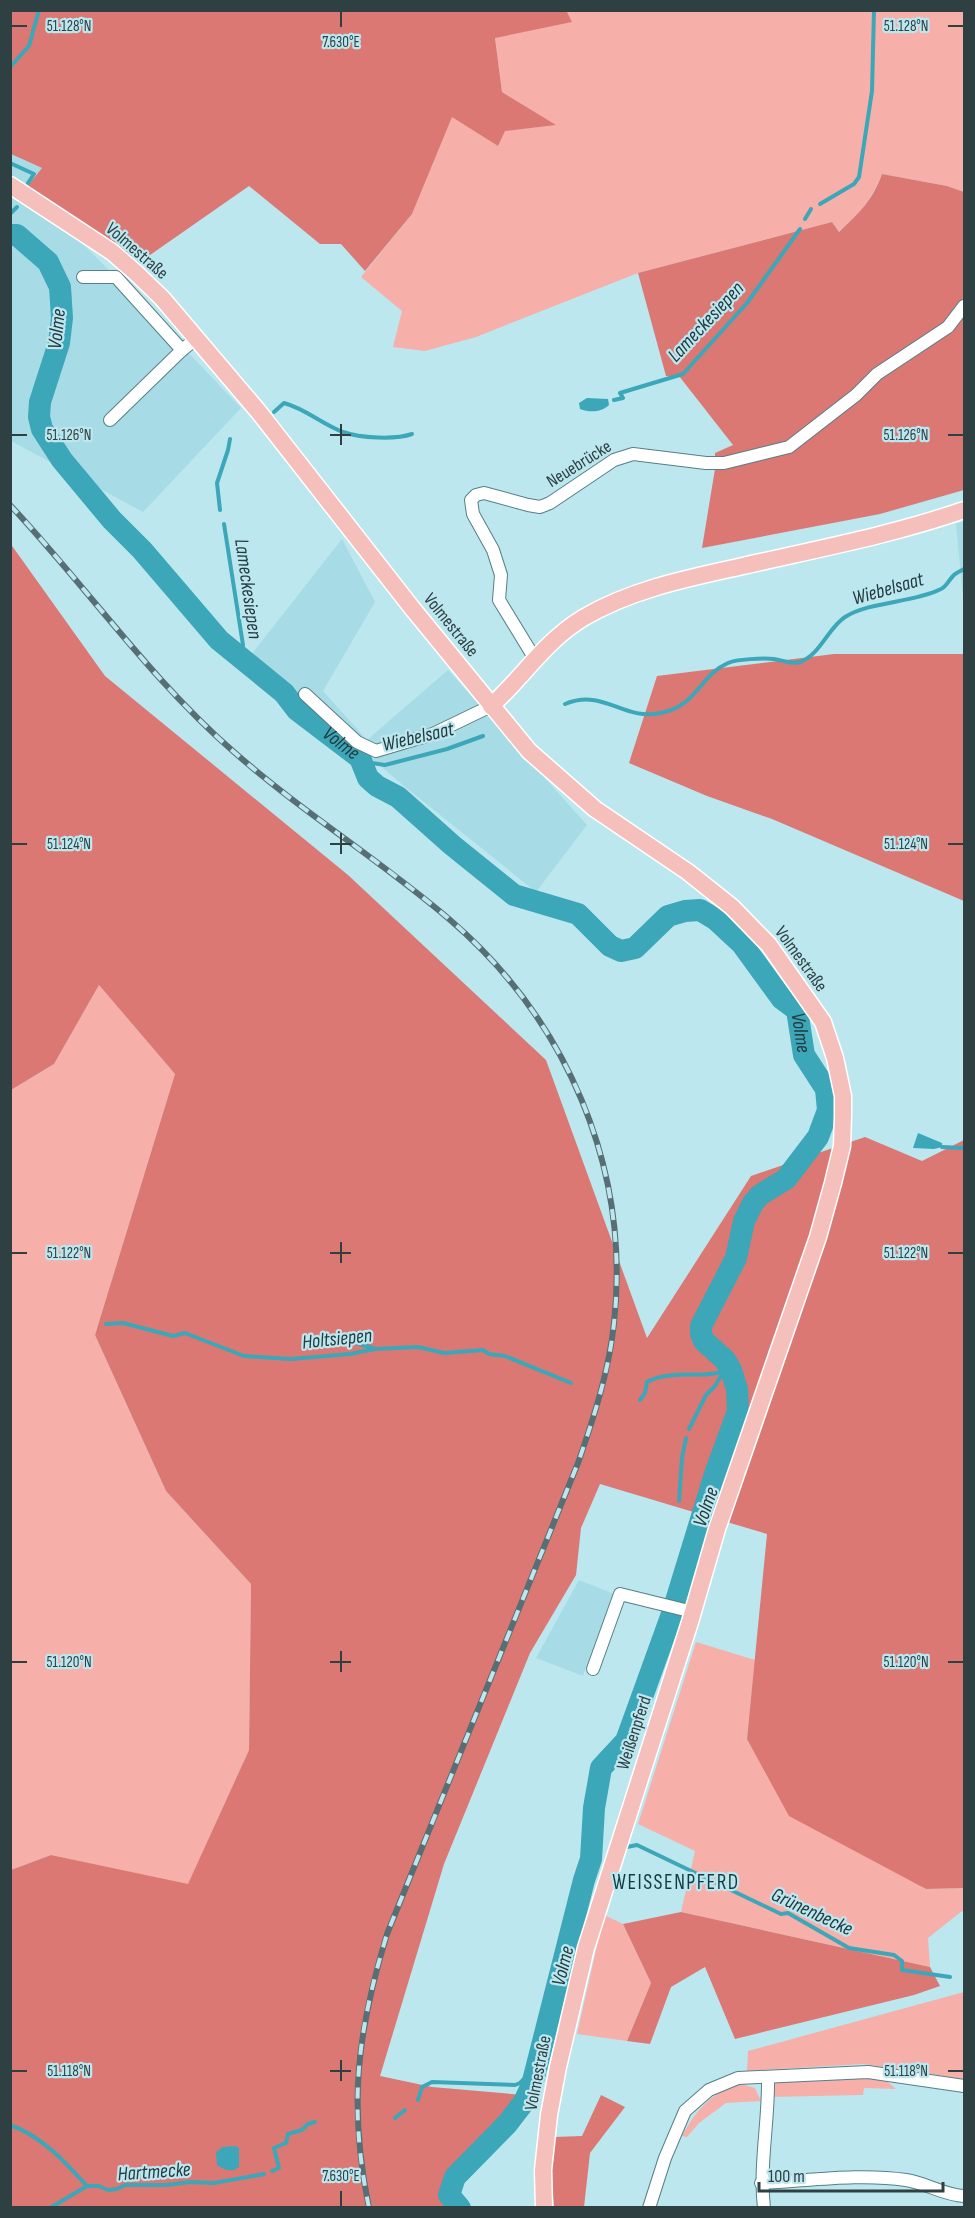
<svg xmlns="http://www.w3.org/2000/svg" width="975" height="2218" viewBox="0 0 975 2218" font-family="'Sofia Sans Condensed',sans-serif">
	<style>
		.built { fill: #a7dce6 }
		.green { fill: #f7afaa }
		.forest { fill: #db7873 }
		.water { fill: #3ba7b8 }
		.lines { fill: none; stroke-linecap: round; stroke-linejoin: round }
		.stream { stroke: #3ba7b8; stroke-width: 4 }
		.river { stroke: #3ba7b8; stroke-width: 22 }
		.minor-casing { stroke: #567f86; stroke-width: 14 }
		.major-casing { stroke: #fff; stroke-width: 19 }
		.minor { stroke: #fff; stroke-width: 12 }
		.major { stroke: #f5bfbc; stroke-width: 16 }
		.rail-casing { stroke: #576f74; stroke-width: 6 }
		.rail { stroke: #bce7ef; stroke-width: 4; stroke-dasharray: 11; stroke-linecap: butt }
		.ticks { fill: none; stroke: #2f4043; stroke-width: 2 }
		.labels { text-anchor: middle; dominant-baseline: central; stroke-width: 4.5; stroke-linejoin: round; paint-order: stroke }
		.street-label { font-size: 18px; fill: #2f4043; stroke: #bce7ef }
		.water-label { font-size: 20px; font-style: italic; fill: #233b3f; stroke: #bce7ef }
		.quarter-label { font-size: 21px; letter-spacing: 1.5px; fill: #133c42; stroke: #bce7ef }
		.ticks-label { font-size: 15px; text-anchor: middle; fill: #2f4043; stroke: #bce7ef; stroke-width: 4.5; stroke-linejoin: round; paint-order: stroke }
	</style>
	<rect width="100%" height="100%" fill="#bce7ef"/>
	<g class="built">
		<path d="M10 154 42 168 26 188 116 277 241 408 143 512 11 441Z"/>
		<path d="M964 521V608L956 524Z"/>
		<path d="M342 539 375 602 323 691 367 740 448 670 587 825 536 892 404 786 250 656Z"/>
		<path d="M579 1580 614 1594 583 1676 536 1658Z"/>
	</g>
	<g class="green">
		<path d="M566 11H964V192L947 186 882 174C871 201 860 213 838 232L832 222 638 273 476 337 425 351 393 347 402 311 361 277 412 214 452 116 498 146 504 131 555 125 502 92 495 37 571 22Z"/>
		<path d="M99 985 175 1074 95 1335 166 1491 251 1584 249 1750 188 1885 51 1855 11 1870V1090L54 1064Z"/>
		<path d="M696 1642 755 1660 747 1739 925 1889 964 1888V1912L962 1911 928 1938 930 1967 681 1912 695 1851 638 1824Z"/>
		<path d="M604 1915 623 1924 651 1983 627 2041 577 2034Z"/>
		<path d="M964 1992V2079L863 2064 747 2071 748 2051Z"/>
		<path d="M868 2072 884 2079 896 2089 864 2088 863 2095 768 2097V2080Z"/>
		<path d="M741 2084 755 2088 761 2101 726 2103 699 2123 687 2137 682 2136C696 2110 712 2092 741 2084Z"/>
	</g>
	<g class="forest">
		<path d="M566 10 572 22 495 38 502 92 556 125 505 131 498 146 452 117 412 214 365 271 341 244H320L249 186 140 262 26 188 42 168 11 154V11Z"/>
		<path d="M882 174 947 186 964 192V490L880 514 702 548 715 469V453L733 445 679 376H666L638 273 832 222 839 232C860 212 872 201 882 174Z"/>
		<path d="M10 543 105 676 348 875 546 1060 647 1338 751 1176 865 1137 922 1161 964 1140V1888L926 1889 789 1816 747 1739 767 1534 600 1484 581 1528 576 1575 530 1653 444 1864 380 2076 432 2087 523 2095 516 2117 505 2136 490 2151 468 2167 455 2185 451 2204 454 2207H11V1870L51 1855 188 1884 249 1750 251 1584 166 1491 95 1335 175 1074 99 985 54 1064 11 1090Z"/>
		<path d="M834 654H964V901L772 819 707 796 629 763 657 676Z"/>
		<path d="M681 1912 930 1967 940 1986 914 1995 735 2039 705 1967 671 1987 650 2044 627 2041 651 1983 623 1924Z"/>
		<path d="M601 2095 625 2107 590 2153 584 2207H554L551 2177 554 2137 582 2136Z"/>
	</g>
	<g class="water">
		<path d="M587 398 608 399 609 405C602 412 590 413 580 409L579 403Z"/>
		<path d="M918 1133 942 1143V1147L934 1149 913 1148Z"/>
		<path d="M235 2146 239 2148V2167C232 2173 224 2170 217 2165L216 2152 223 2147Z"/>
	</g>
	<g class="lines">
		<g class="stream">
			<path d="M10 67 29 46 39 10"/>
			<path d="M10 163 34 174 28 183"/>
			<path d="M820 204 854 184 859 177 872 91 874 10"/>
			<path d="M10 214 17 207"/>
			<path d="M805 219 811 209"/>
			<path d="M614 400 623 398 620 393 683 374 747 303 800 229"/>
			<path d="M274 412 284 403C306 409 322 424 343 432 360 438 395 440 412 434"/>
			<path d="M220 510 217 483 228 450 230 439"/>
			<path d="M224 524 243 645 239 657"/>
			<path d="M565 704C604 688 622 721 661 713 697 706 700 675 728 663 736 659 764 658 774 659 783 660 790 665 800 662 820 655 828 628 845 617 871 601 913 603 941 589 946 587 949 580 953 576 956 573 961 571 964 569"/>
			<path d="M360 758 372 763 385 765 447 749 483 736"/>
			<path d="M942 1147 964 1148"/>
			<path d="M106 1324 123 1323 173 1336 185 1333 244 1356 291 1359 350 1354 375 1349 418 1347 444 1353 483 1350 489 1354 505 1356 571 1383"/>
			<path d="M351 1341 375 1349"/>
			<path d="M640 1400 645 1393 647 1382C671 1368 711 1381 730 1368"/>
			<path d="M689 1429 706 1395 715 1386 723 1372"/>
			<path d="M679 1501 682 1458 686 1438"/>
			<path d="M592 1831 598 1832"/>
			<path d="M627 1847 637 1845 781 1914 788 1913 849 1948 894 1955 902 1961V1970L950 1977"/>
			<path d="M418 2100 422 2087 432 2082 515 2085 520 2083 536 2067"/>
			<path d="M395 2118 405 2110"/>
			<path d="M10 2125C42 2136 65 2162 87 2186"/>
			<path d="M272 2171 279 2168 274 2148 286 2143 288 2134 302 2130 308 2124 315 2122"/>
			<path d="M50 2208 87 2186H99L108 2190 117 2189 125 2185H167L190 2182 214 2183 264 2174"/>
		</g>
		<path class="river" id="s1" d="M10 235H17L48 262 60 287 62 318 59 343 40 402 39 417 42 429 62 460 112 520 142 550 219 640 284 693 297 710 360 758 368 778 377 786 398 797 452 845 514 895 578 914 610 946 621 951 635 948 668 916 685 911 700 910 715 919 742 944 782 999 797 1010 804 1055 826 1089 828 1110 818 1137 786 1179 760 1195 753 1203 744 1221 736 1258 701 1326V1334L704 1341 725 1360 731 1370 737 1389 738 1411 715 1474 672 1614 634 1719 626 1741 601 1768 594 1808 591 1859 584 1880 532 2085 524 2102 507 2124 455 2177 449 2195 460 2208"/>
		<defs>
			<g id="minor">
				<path d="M83 277H116L182 350"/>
				<path d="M110 420 182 350 197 338"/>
				<path d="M535 659 499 600 501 575 493 550 473 514 471 500 476 495 484 493 528 505 540 507 550 503 614 460 633 454 706 463H724L789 447 856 395 877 374 948 327 964 306"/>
				<path d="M305 694 357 742 376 751 433 734 491 706"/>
				<path d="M593 1669 620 1594 693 1612"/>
				<path d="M761 2183C808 2181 859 2173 906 2180 926 2183 944 2195 964 2196"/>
				<path d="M649 2208 665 2158 685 2111 709 2090 738 2078 868 2072 964 2086"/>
				<path d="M764 2208C759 2164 769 2121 768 2077"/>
			</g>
			<g id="major">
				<path d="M10 185 112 252 135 272 162 298 258 411 412 608 529 751 595 809 688 872 732 907 769 945 823 1022 835 1058 843 1096V1115L842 1146 833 1183 818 1237 717 1529 690 1622 586 1948 558 2067 549 2115 543 2170 544 2208"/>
				<path d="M491 706C524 676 544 642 583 618 632 589 689 578 743 566 817 549 892 535 964 510"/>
			</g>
		</defs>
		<use href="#minor" class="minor-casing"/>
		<use href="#major" class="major-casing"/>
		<use href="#minor" class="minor"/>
		<use href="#major" class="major"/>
		<defs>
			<path id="rail" d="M10 505C86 586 150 679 234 752 302 812 380 860 449 919 566 1019 631 1168 614 1323 609 1371 594 1417 578 1463L387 1934C357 2033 348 2105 369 2208"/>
		</defs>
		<use href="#rail" class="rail-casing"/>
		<use href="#rail" class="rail"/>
	</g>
	<path class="ticks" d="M341 12V27M12 26H27M948 26H963M341 424V445M12 435H27M330 435H351M948 435H963M341 833V854M12 844H27M330 844H351M948 844H963M341 1242V1263M12 1253H27M330 1253H351M948 1253H963M341 1651V1672M12 1662H27M330 1662H351M948 1662H963M341 2060V2081M12 2071H27M330 2071H351M948 2071H963M341 2191V2206"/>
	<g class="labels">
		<g class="street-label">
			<text transform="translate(137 251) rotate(41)">Volmestraße</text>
			<text transform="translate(579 464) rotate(-32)">Neuebrücke</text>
			<text transform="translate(451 625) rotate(51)">Volmestraße</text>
			<text transform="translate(801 959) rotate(54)">Volmestraße</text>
			<text transform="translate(634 1733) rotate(-72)">Weißenpferd</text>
			<text transform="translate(538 2073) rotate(-79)">Volmestraße</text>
		</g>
		<g class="water-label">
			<text transform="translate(706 322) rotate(-47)">Lameckesiepen</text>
			<text transform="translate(57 329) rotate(-84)">Volme</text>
			<text transform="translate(248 589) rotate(82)">Lameckesiepen</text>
			<text transform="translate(888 589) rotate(-16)">Wiebelsaat</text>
			<text transform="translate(418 737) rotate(-13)">Wiebelsaat</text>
			<text stroke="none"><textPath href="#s1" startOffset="658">Volme</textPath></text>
			<text stroke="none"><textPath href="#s1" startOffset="1272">Volme</textPath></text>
			<text transform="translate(337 1339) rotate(-6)">Holtsiepen</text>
			<text transform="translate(706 1507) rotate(-71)">Volme</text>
			<text transform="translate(812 1912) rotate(25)">Grünenbecke</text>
			<text transform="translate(563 1966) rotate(-76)">Volme</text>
			<text transform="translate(154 2172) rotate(-4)">Hartmecke</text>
		</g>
		<g class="quarter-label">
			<text x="676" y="1882">WEISSENPFERD</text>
		</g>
	</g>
	<g class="ticks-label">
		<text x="69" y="31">51.128°N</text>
		<text x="906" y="31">51.128°N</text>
		<text x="341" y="47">7.630°E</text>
		<text x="69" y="440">51.126°N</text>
		<text x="906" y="440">51.126°N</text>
		<text x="69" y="849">51.124°N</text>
		<text x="906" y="849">51.124°N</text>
		<text x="69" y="1258">51.122°N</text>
		<text x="906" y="1258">51.122°N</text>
		<text x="69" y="1667">51.120°N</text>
		<text x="906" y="1667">51.120°N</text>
		<text x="69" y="2076">51.118°N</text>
		<text x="906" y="2076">51.118°N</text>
		<text x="341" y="2181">7.630°E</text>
	</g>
	<rect width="975" height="2218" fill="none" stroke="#2f4043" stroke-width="24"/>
	<path d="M759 2182v9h184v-9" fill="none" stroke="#2f4043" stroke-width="3"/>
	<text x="768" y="2182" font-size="18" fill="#2f4043" stroke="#bce7ef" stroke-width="4.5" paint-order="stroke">100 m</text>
</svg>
